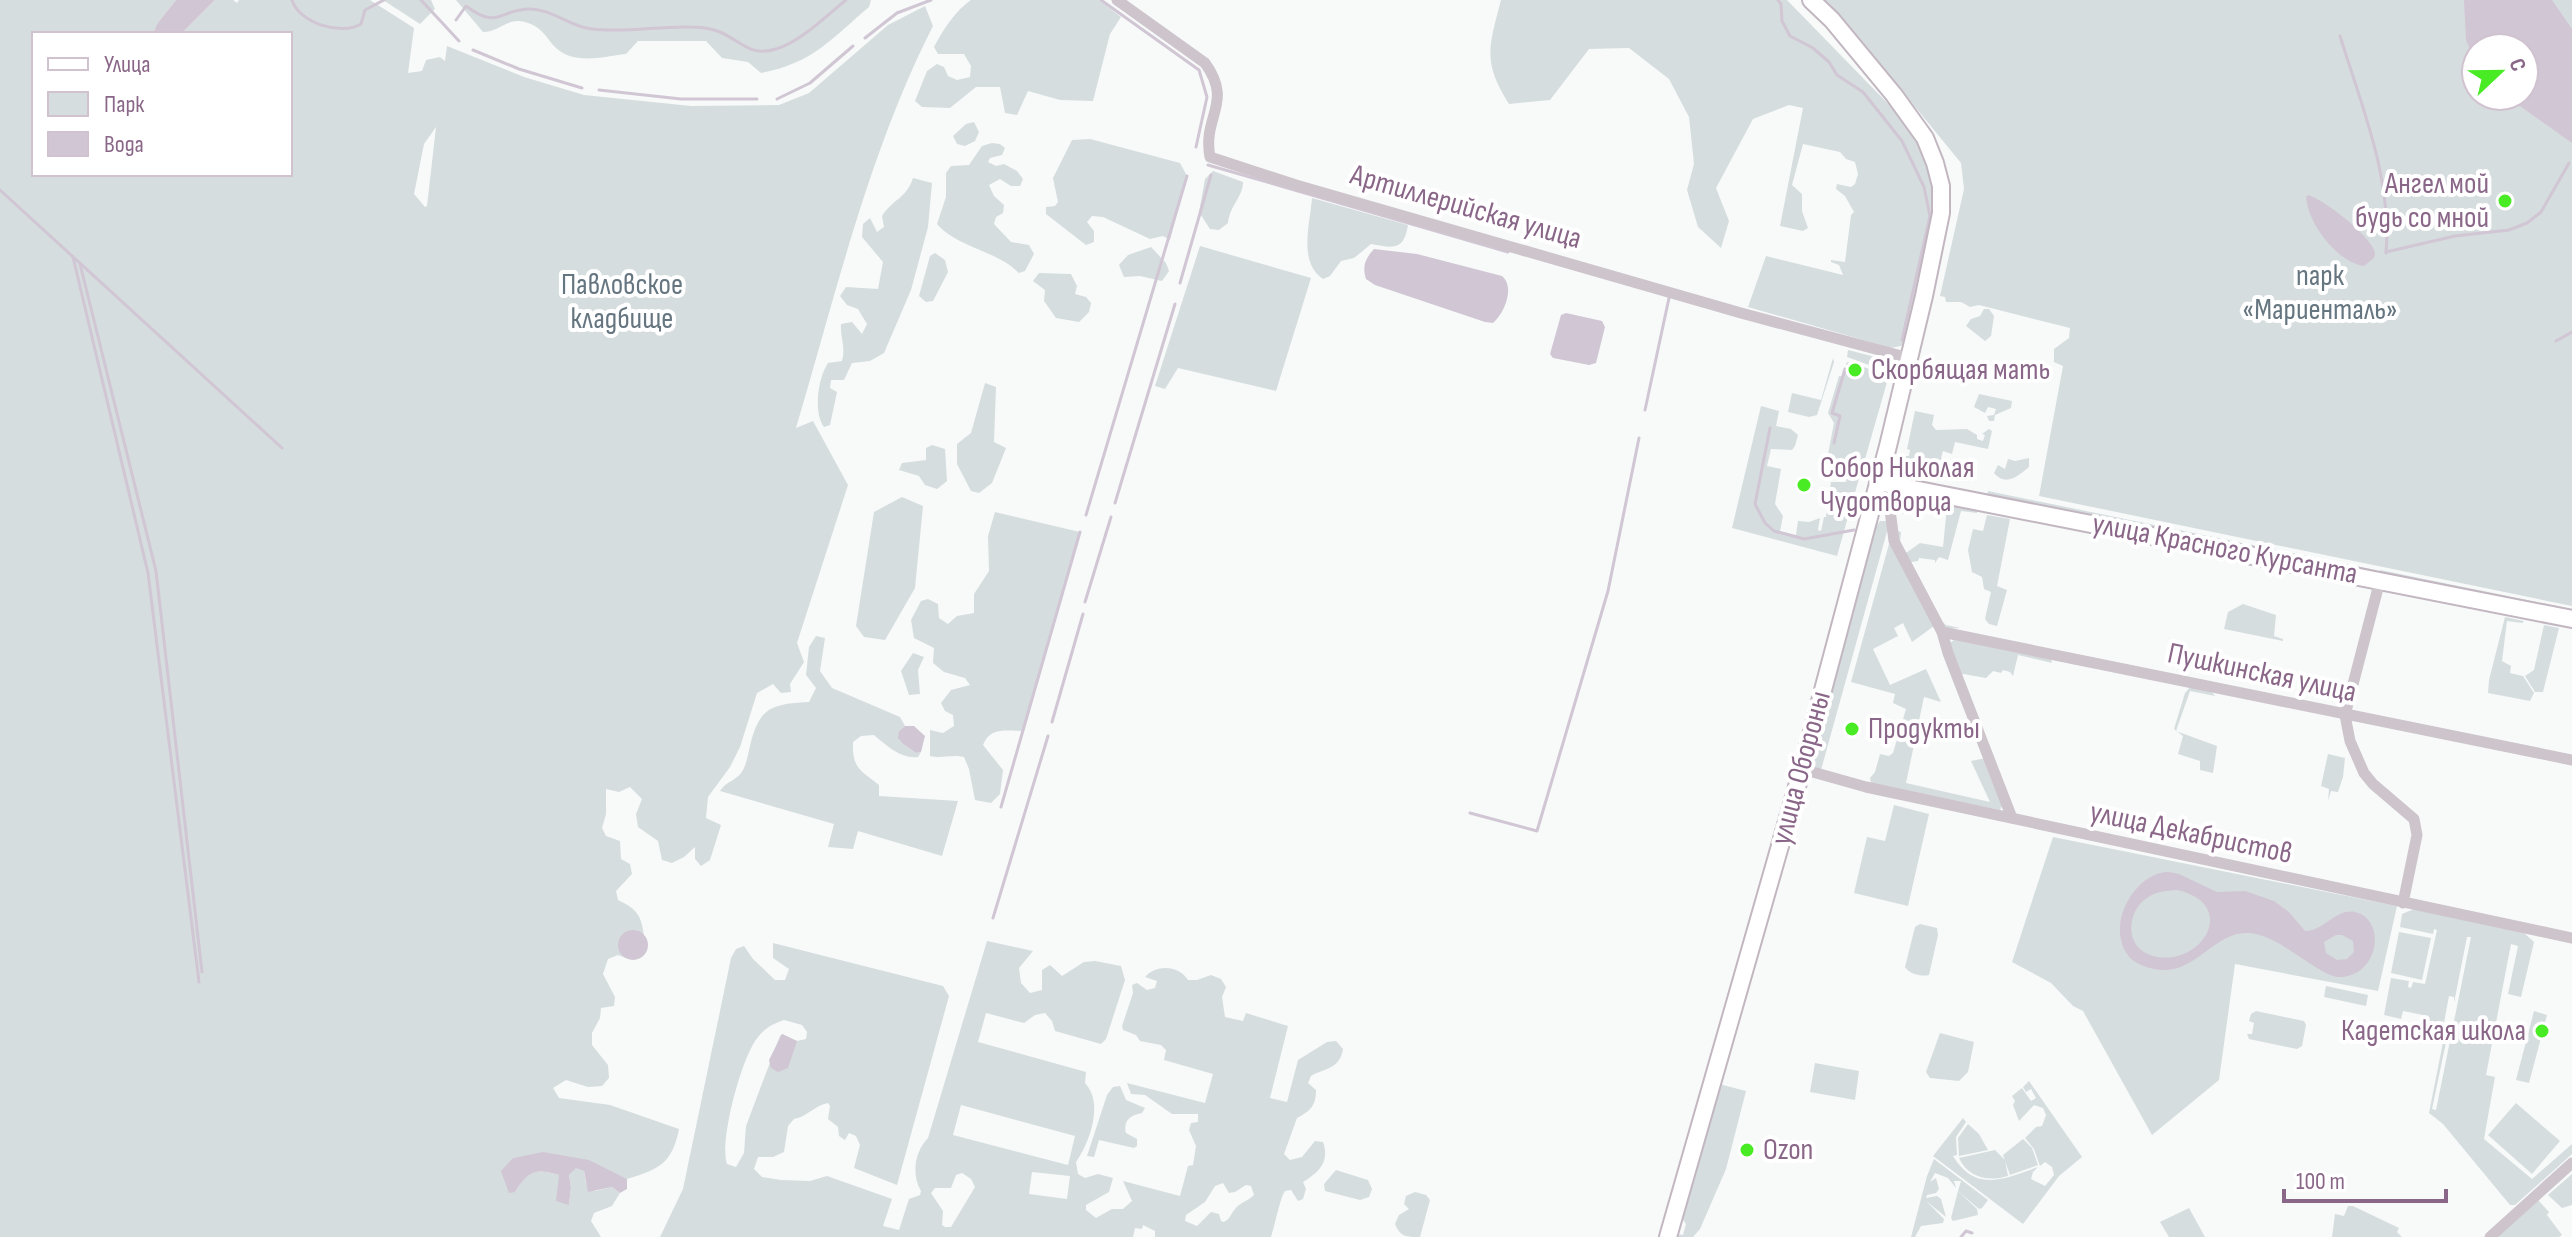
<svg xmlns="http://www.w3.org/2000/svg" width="2572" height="1237" viewBox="0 0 2572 1237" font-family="'Sofia Sans Condensed',sans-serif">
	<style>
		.green { fill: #d6dddf; fill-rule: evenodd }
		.water { fill: #d1c6d4; fill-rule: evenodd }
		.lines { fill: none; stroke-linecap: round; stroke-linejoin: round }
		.stream { stroke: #d1c6d4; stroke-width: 3 }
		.secondary-casing { stroke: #c2b7c1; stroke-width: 20 }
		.street { stroke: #cdc4cc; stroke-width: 11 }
		.secondary { stroke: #fff; stroke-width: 16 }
		.poi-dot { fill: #49eb25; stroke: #fff; stroke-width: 3 }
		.labels { text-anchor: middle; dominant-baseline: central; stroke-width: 8; stroke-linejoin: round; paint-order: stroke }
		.poi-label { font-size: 30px; fill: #8a6788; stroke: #fff; text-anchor: start }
		.street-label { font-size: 30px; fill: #8a6788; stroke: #fff }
		.park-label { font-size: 30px; fill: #667680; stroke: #fff }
	</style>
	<rect width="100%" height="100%" fill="#f7faf9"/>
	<g class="green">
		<path d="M0 0H176L157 24 153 34H34V174H290V34H181L215 0H233L237 3 239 0H370L414 28 408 73 422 71 426 60 440 57 445 61 447 46 524 77 584 95 691 106 779 105 809 93 888 25 925 6 933 26C869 152 836 293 796 428L813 421 848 485 797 643 804 662 790 684 791 692 781 693 773 684 757 693 740 747 730 767 708 797 706 818 721 825 710 860 701 866 695 859V847L684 857 672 863 662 860 658 841 638 827 636 814 642 799 630 787 619 792 606 789V814L602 828 606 836 620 841 621 859 630 864 632 874 616 891 618 900C637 909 641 915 644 935L636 930 619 946 626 958 618 955 608 959 603 974 615 997 614 1006 601 1008 600 1018 592 1033V1045L608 1065 609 1078 602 1086 588 1087 566 1080 553 1088 559 1098 610 1105 679 1129C672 1164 659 1169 627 1179 586 1159 558 1149 513 1158L515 1192C529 1170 534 1168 559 1175L569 1205 571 1187 569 1175 576 1167 584 1171 586 1183 595 1191 612 1187 620 1193 612 1206 594 1213 591 1221 601 1237H0ZM436 127 427 206 425 207 414 194 424 144Z"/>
		<path d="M383 0H431L435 9 420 24Z"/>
		<path d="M456 0H871L869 7C830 40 813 63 761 73L748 62 722 58 706 41H638L626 54C601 57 572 66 553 45 544 34 540 26 525 22 508 17 499 32 483 32Z"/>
		<path d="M971 0H1099L1121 17 1110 34 1093 101 1060 100 1028 91 1017 115 1005 113 1000 87H976L950 108 922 107 915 101 927 71 937 64 944 67 948 76 957 80 970 77 971 66 964 54H938L934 47C943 30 955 11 971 0Z"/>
		<path d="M1501 0H1787L1900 116 1924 151 1931 171 1935 216 1905 345 1891 348 1748 307 1766 256 1843 275 1839 265 1831 262V260L1845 262 1851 215 1854 212 1845 196 1836 189 1837 184 1851 187 1855 184 1858 174 1855 162 1846 159 1840 152 1803 144 1792 185 1802 194V211L1808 228 1803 231 1780 226 1803 108 1789 105 1753 119 1716 188 1729 221 1721 248 1698 227 1687 190 1694 164 1689 117 1669 79 1629 48 1589 49 1550 100 1509 104C1482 61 1489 47 1501 0Z"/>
		<path d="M1816 0H2572V606L2039 496 2063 366 2054 362V349L2069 338 2070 328 1979 305 1970 307 1961 302H1946L1945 297 1940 296 1964 189 1961 163 1898 86 1837 18ZM2476 48H2524V96H2476Z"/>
		<path d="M974 122 979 132 975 141 965 146 957 144 953 136 966 124Z"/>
		<path d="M1090 139 1180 163 1187 176 1170 240 1163 236 1150 239 1103 217 1092 216 1087 222 1094 231V242L1086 245 1046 214V207L1055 206 1058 202 1053 178 1072 140Z"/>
		<path d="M992 143 1000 144 1005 148 1002 155 990 158 988 162 996 166 1004 164 1017 171 1023 179 1020 186H1011L1000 179 989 185 994 196 1004 205 1003 213 996 217 994 224 1011 242 1029 245 1034 254 1025 271 1019 273C996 250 958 248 937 224L946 197V173L951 166 969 165 982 146Z"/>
		<path d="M1213 171 1243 182C1243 197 1230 205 1228 223L1219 230 1210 229 1199 212 1205 179Z"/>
		<path d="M913 178 932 183 928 227 911 290 884 353 870 361 852 363 844 380H831L830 388 837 392 830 425 824 427C813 412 818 378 828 363L842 361C846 347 840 338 841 324L852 322 862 334 867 324 858 309 847 305 840 296 846 287 878 289 883 262 862 237 863 224 870 218 877 232 884 227 882 216C894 198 906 199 913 178Z"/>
		<path d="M1312 198 1408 225C1404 251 1393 248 1371 244L1354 258 1341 261 1330 276 1323 279C1298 262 1310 225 1312 198Z"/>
		<path d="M1200 246 1311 278 1276 391 1178 368 1165 389 1155 386Z"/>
		<path d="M1151 247 1166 263 1169 271 1162 281 1140 276 1124 277 1119 265 1128 255Z"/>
		<path d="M935 253 945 260 948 272 933 301 926 302 919 296 930 256Z"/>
		<path d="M1039 273 1071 274 1077 286 1075 294 1086 297 1091 303 1089 312 1079 322 1056 318 1044 301 1045 290 1033 281Z"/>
		<path d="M1984 309H1989L1994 316 1991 336 1985 341 1966 326 1971 319 1980 316Z"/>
		<path d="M1848 350 1891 361 1896 364 1898 372 1880 369 1847 357Z"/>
		<path d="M1833 358 1834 362 1817 415 1809 417 1788 412 1792 393 1821 400Z"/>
		<path d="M1847 362 1889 375 1863 466 1834 459 1828 454 1834 423 1828 413 1839 376H1843L1845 369 1856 371 1857 369 1846 365Z"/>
		<path d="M985 383 996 387 994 442 1006 448 992 483 979 493 971 491 957 464V444L971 433Z"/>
		<path d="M1979 394 2012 401 2011 408 1995 415 1994 421H1989L1987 416 1994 415 1996 409 1988 407 1985 413 1974 407Z"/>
		<path d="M1761 406 1779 411 1776 426 1791 429 1798 435 1795 446 1792 450 1771 449 1767 466 1781 469 1775 504 1783 516 1780 531 1796 535 1798 521 1809 522 1820 518 1818 530 1821 531 1824 517H1826L1831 482H1846L1848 472 1860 475 1837 556 1732 528Z"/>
		<path d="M1915 411 1934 415 1932 425 1936 430 1967 429 1977 435V439L1983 441 1985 435 1982 434 1989 429 1992 431 1988 449 1955 442 1952 454 1943 451 1941 458 1949 461 1947 478 1903 469 1905 456H1909L1910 450 1907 449Z"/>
		<path d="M932 445 945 449 947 481 937 489 925 485 919 476 899 470 902 463 926 460V448Z"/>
		<path d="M2029 458V467C2018 476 2006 487 1994 473L1998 465 2005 469 2008 459 2015 461Z"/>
		<path d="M1988 491 2375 570V574L1987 496Z"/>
		<path d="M902 497 923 506 915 588 885 640 864 637 856 626 874 512Z"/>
		<path d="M1913 498 1977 510V513L1961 511 1948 560 1939 557 1935 563V560L1919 558 1918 561 1911 562 1938 618 1946 625 1960 628 1948 629 1937 619 1896 537 1898 531 1901 532 1900 543 1906 553 1920 543 1943 547 1947 507 1922 504 1905 514 1901 513 1907 501Z"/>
		<path d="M995 512 1080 532 1023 731C1006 731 990 727 983 745L1003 770 1000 794 991 803 975 800 969 769 964 757C951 754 942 759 930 756V730L943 733 954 726 953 715 945 711 941 703 951 690 970 685 965 678 944 672 933 663 934 648 914 638 911 620 921 601 928 599 938 604 939 618 948 624 957 616 974 613V594L989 571 988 536Z"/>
		<path d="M1987 515 2010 519 1997 586 2007 590 1997 626 1989 624 1985 619 1991 592 1984 589 1982 577 1972 572 1968 550 1973 529 1983 531Z"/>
		<path d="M1880 521H1886L1888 528 1821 770 1815 768 1811 759 1871 533Z"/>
		<path d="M1892 542 1934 626 1912 642 1903 623 1894 628 1898 636 1873 649 1890 685 1926 669 1941 702 1924 697 1906 783 1990 802 1971 761 1986 758 2003 804 2000 810 1871 783 1870 778 1875 772 1880 754 1889 756 1893 753 1906 709 1893 703 1895 694 1851 682 1889 544Z"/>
		<path d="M2380 570 2572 609V614L2381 575Z"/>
		<path d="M2243 604 2276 615 2274 636 2283 639V641L2224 629 2228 612Z"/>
		<path d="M2505 617 2524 621 2522 623 2507 621 2502 661 2511 666 2510 673 2523 676 2534 693 2530 701 2488 693 2489 680Z"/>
		<path d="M2544 625 2559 628 2543 692H2535L2525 676 2534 670Z"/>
		<path d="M816 636 825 638 820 671 832 688 900 717 905 726 899 731 903 744 916 753 921 752 918 757C901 759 887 746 874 735L861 736 853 742C852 768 860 770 879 785V796L958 801 942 856 858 831 853 849 828 847 834 824 720 791C726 781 737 781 743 770 747 763 748 753 750 746 759 707 772 704 809 702L816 688 806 675 809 647Z"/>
		<path d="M1954 640 2051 659 2052 663 2018 655 2013 676 2010 672 2003 670 2001 673 1993 671 1986 678 1963 674 1959 676 1950 643Z"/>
		<path d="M913 653 924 657 918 670 920 694 909 695 901 671Z"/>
		<path d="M2191 686 2210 690 2215 696 2190 691 2176 731 2217 746 2213 773 2200 770V761L2178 754 2183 736 2174 729 2185 693Z"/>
		<path d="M2328 754 2345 758 2343 777 2338 792 2331 791 2328 801 2329 789 2321 786Z"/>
		<path d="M1894 805 1929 814 1908 906 1854 893 1867 837 1885 841Z"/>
		<path d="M2053 837 2397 906 2378 991 2235 964 2219 1080 2152 1135 2083 1011 2073 1006 2051 983 2012 962Z"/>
		<path d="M2414 909 2524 933 2534 942 2521 997 2508 994 2518 946 2511 944 2486 1075 2495 1077 2484 1139 2532 1179 2572 1144V1154L2515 1205H2510L2443 1124 2429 1113 2445 1032 2448 1033 2432 1109 2436 1110 2471 937H2467L2454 1003V997L2449 996 2443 1028 2427 1024 2428 1016 2403 1011 2401 1019 2384 1015 2391 978 2409 981 2408 987 2411 988 2413 982 2425 984 2437 930 2434 929 2433 934 2400 927 2402 914Z"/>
		<path d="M1920 924 1937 928 1938 935 1929 975C1921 977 1910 974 1905 967L1915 927Z"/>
		<path d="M2399 932 2431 938 2422 980 2391 973Z"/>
		<path d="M987 941 1033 951 1019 968 1021 983 1030 993 1042 990V970L1050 965 1062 976 1084 962 1095 961 1121 966 1125 980 1106 1039 1101 1044 1055 1031 1052 1021 1045 1013 1035 1015 1024 1023 986 1013 978 1042 1086 1072 1085 1083C1104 1103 1090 1142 1076 1162L1078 1174 1085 1178 1098 1174 1113 1178 1109 1192 1086 1205V1210L1096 1218 1112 1209H1123L1132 1201 1123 1181 1180 1196 1188 1166 1193 1165 1196 1146 1189 1130 1191 1123 1198 1122V1114H1172L1145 1095 1131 1094 1127 1083 1205 1103 1213 1074 1164 1060 1166 1050 1161 1045 1140 1041 1136 1035 1123 1030 1122 1026 1133 993 1132 985 1137 983 1147 990 1155 988 1157 981 1145 977C1156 964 1179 965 1188 980H1197L1211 975 1221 979 1226 987 1222 997 1225 1017 1243 1021 1246 1013 1288 1026 1270 1098 1287 1102 1298 1060 1327 1042 1336 1041 1343 1049C1340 1069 1325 1068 1311 1076L1308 1083 1316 1090C1316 1105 1311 1111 1297 1118L1284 1154 1290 1160 1302 1157 1315 1141 1323 1142C1330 1162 1319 1172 1303 1182L1306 1189 1303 1199 1298 1201 1291 1190 1285 1191C1280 1198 1275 1225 1271 1237H1155V1231L1143 1225 1142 1229 1135 1228 1133 1237H660L683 1189 731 958 736 949 744 946 753 959 775 980H785L789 969 773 958V943L943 986 949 996 897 1185 854 1168 860 1145 856 1136 849 1133 845 1140 839 1136 838 1127 828 1119 830 1106 828 1103C815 1105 807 1117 794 1119L788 1126 784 1152 773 1157H758L754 1169 762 1177 781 1180 810 1181 827 1176 892 1199 883 1226 899 1230 909 1199 920 1195 921 1191C911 1174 915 1151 928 1138ZM784 1020 802 1025 807 1032 806 1039 797 1041 782 1034 780 1036 746 1126 744 1153 736 1167 727 1164C719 1141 742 1056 758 1037 766 1027 773 1024 784 1020ZM961 1105 1075 1136 1068 1165 953 1135ZM1032 1172 1070 1176 1067 1199 1029 1194ZM962 1173 971 1179 975 1187 951 1227H945L942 1225 943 1211 931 1193 935 1188H951L956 1175ZM1223 1183 1229 1193 1235 1192 1246 1185 1251 1186 1254 1195C1248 1201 1239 1203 1235 1209 1230 1215 1231 1218 1224 1222L1221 1221 1219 1214 1211 1212 1197 1226 1185 1221 1186 1215 1205 1202 1215 1186Z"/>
		<path d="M2326 986 2368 995 2366 1006 2324 997Z"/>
		<path d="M2256 1011 2304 1021 2306 1025 2302 1046 2297 1049 2249 1039 2247 1034H2252L2254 1023 2249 1021 2251 1014Z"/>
		<path d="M2534 1011 2547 1015 2529 1083 2516 1080Z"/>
		<path d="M1940 1033 1974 1042 1968 1072 1959 1081 1930 1078 1926 1072Z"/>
		<path d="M1815 1063 1859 1071 1855 1100 1810 1092Z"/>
		<path d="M2029 1081 2082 1157 2059 1176 2023 1224 1933 1156 1963 1118 1966 1122 1956 1137 1957 1155 1953 1156C1976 1193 2003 1179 2038 1167L2033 1172 2031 1179 2045 1186 2054 1175 2052 1167 2045 1162 2040 1166 2034 1149 2025 1138 2036 1127 2042 1126 2046 1115 2043 1108 2034 1105 2019 1121 2013 1105 2015 1101 2012 1096 2022 1088 2031 1101 2036 1098 2031 1089 2026 1092 2023 1087Z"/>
		<path d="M1719 1084 1746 1091 1726 1169 1700 1229 1693 1237H1676L1677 1234 1683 1235 1686 1224 1682 1218Z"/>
		<path d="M1120 1086 1126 1100 1145 1108 1142 1113C1131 1115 1123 1120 1126 1133L1137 1139V1146L1134 1148 1099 1140 1094 1157 1087 1156 1107 1095 1113 1087Z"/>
		<path d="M2516 1103 2560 1141 2532 1174 2488 1135Z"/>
		<path d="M1968 1124 1979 1134 1988 1150 1959 1156 1958 1138Z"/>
		<path d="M2023 1139 2032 1148 2038 1165 2010 1175 2003 1155Z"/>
		<path d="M1995 1150 2005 1160 2008 1176C1989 1182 1968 1178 1959 1158Z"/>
		<path d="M1934 1159 1988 1200 1982 1208 1979 1209 1958 1191 1961 1181H1954L1956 1188 1948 1178 1935 1173 1930 1182 1936 1178 1939 1189 1936 1193 1927 1195 1926 1198 1937 1196 1941 1199 1946 1217 1926 1201 1944 1219 1943 1223 1921 1226 1915 1237H1911L1927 1176Z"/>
		<path d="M1336 1170 1368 1180 1372 1189 1369 1197 1360 1200 1325 1191 1324 1184Z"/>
		<path d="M2572 1174V1205L2562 1208 2548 1195Z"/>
		<path d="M1958 1191 1977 1209 1978 1215 1953 1221 1951 1218Z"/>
		<path d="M1415 1192 1426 1195 1430 1200 1420 1237C1407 1237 1400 1237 1395 1224L1399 1215 1409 1209 1404 1204 1406 1196Z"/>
		<path d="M2538 1200 2549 1212 2547 1215 2562 1235 2559 1237H2496Z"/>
		<path d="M2348 1206H2353L2399 1228 2397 1232 2402 1237H2332L2335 1214 2344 1216Z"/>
		<path d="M2189 1208 2205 1237H2169L2160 1222Z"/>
	</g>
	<g class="water">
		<path d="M176 0H215L181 34H153L157 24Z"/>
		<path d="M2464 0H2552L2572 29V143L2506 96H2524V48H2476V63L2466 40Z"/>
		<path d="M2308 195C2325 200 2372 237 2375 253L2374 258 2364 266C2337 262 2308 224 2306 197Z"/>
		<path d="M1374 249 1417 254 1502 276C1515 287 1505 312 1493 323L1485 322 1375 285 1366 279C1362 266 1365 259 1374 249Z"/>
		<path d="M1566 313 1602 321 1605 327 1596 363 1589 365 1553 358 1550 354 1561 315Z"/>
		<path d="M905 726H914L925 736 921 752 916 753 903 744 898 738 899 731Z"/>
		<path d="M2169 872 2179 874 2217 892 2245 891 2274 901 2289 912 2305 931C2324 931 2336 908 2355 912 2386 919 2380 974 2342 977 2320 979 2282 935 2249 933 2209 930 2191 990 2137 963 2124 956 2119 940 2120 926 2122 901 2143 872 2169 872ZM2177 890C2240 904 2202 968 2153 956 2125 949 2125 913 2147 898 2156 891 2166 891 2177 890ZM2336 935H2342L2353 941 2354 952 2347 959 2337 960 2326 953 2324 942Z"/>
		<circle cx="633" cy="945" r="15"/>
		<path d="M782 1034 797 1041 788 1068 778 1072 771 1068 769 1060Z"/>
		<path d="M543 1152 589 1160 627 1179V1189L620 1193 612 1187 588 1192 584 1171 576 1168 569 1175 571 1187 569 1205 556 1201 559 1175C534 1168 529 1171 515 1192L509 1193 501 1171 513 1158Z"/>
	</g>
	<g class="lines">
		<g class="stream">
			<path d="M292 0C299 23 341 36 361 24L365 10 384 0"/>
			<path d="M421 0 459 41"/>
			<path d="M1101 0 1199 70 1207 97 1196 147"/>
			<path d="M1778 0 1781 4 1782 21 1790 36 1813 48 1829 62 1837 75 1863 92 1902 141 1924 187 1930 216 1902 340"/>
			<path d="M456 20 466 6C498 30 499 10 528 9 551 8 570 27 592 29 625 33 658 26 690 27 700 27 710 28 720 32 741 41 749 57 776 49 799 43 827 15 846 0"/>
			<path d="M2340 36C2362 107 2392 178 2386 253"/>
			<path d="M865 38 897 13 931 0"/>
			<path d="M473 50 519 69 582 88"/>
			<path d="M599 90 681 99H757"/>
			<path d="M777 99 810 83 853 46"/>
			<path d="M1208 165 1508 252"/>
			<path d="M0 190 282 448"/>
			<path d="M2386 252 2455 236 2509 230 2527 223 2541 212 2569 163"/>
			<path d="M73 257 148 573 199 982"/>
			<path d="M80 264 156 571 202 972"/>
			<path d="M1180 283 1211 175"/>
			<path d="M2556 341 2572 332"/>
			<path d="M1645 410 1669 298"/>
			<path d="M1770 428 1755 504 1765 523 1774 531 1804 539 1854 530"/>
			<path d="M1834 443 1840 416 1832 413 1845 369"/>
			<path d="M1115 503 1175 304"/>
			<path d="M1086 515 1187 176"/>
			<path d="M1085 602 1111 517"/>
			<path d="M1052 722 1083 614"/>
			<path d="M1001 807 1080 532"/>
			<path d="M1470 813 1537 831 1608 591 1639 438"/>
			<path d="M993 918 1048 736"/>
			<path d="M1961 1237 1966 1231 1972 1233"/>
		</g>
		<defs>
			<g id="secondary">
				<path d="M1878 482 2572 619"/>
				<path d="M1668 1237 1802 769 1888 446 1924 296 1941 213V186L1935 163 1925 138 1894 95 1832 20 1811 0"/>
			</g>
		</defs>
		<use href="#secondary" class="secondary-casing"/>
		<g class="street">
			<path d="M1117 0 1205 63C1234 103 1202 116 1210 157L1296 185 1741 313 1909 358"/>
			<path d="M1874 497 1890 510 1894 541 1942 632 1948 653 2012 818"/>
			<path d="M2377 580 2378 588 2345 715 2350 741 2364 773 2373 784 2414 819 2417 835 2403 903"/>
			<path d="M1942 632 2572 760"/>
			<path d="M1802 769 1866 787 2572 938"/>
			<path d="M2490 1237 2572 1163"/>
		</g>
		<use href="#secondary" class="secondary"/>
	</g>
	<g class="poi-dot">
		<circle cx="2505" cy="201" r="8"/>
		<circle cx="1855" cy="370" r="8"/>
		<circle cx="1804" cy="485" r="8"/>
		<circle cx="1852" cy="729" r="8"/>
		<circle cx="2542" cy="1031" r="8"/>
		<circle cx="1747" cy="1150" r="8"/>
	</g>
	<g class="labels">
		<g class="poi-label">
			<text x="2489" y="184" text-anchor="end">Ангел мой<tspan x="2489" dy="34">будь со мной</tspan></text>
			<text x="1871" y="370">Скорбящая мать</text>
			<text x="1820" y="468">Собор Николая<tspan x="1820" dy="34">Чудотворца</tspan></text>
			<text x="1868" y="729">Продукты</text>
			<text x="2526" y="1031" text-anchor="end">Кадетская школа</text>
			<text x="1763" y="1150">Ozon</text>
		</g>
		<g class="street-label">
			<text transform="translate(1466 207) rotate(16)">Артиллерийская улица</text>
			<text transform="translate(2225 549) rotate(11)">улица Красного Курсанта</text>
			<text transform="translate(2262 673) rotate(12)">Пушкинская улица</text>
			<text transform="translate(1801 768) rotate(-75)">улица Обороны</text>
			<text transform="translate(2191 833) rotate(12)">улица Декабристов</text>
		</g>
		<g class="park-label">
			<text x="2320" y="276">парк<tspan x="2320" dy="34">«Мариенталь»</tspan></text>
			<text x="622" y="285">Павловское<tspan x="622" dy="34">кладбище</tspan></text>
		</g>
	</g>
	<rect x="32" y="32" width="260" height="144" fill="#ffffff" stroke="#d0c2cf" stroke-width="2"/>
	<rect x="48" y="58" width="40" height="12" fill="#ffffff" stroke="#d0c2cf" stroke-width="2"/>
	<text x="104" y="72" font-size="24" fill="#8a6788">Улица</text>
	<rect x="48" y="92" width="40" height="24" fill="#d6dddf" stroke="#d0c2cf" stroke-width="2"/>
	<text x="104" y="112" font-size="24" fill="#8a6788">Парк</text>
	<rect x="48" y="132" width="40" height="24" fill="#d1c6d4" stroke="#d0c2cf" stroke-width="2"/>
	<text x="104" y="152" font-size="24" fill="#8a6788">Вода</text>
	<g transform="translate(2500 72) rotate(68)"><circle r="38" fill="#ffffff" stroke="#d0c2cf" stroke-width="2"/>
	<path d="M0-6L14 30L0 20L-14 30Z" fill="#49eb25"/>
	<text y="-12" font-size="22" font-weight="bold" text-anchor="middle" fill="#8a6788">С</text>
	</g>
	<path d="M2284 1189v12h162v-12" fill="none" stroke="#8a6788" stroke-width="4"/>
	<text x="2296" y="1189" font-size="24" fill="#8a6788" stroke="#ffffff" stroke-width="6" paint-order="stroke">100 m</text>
</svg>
